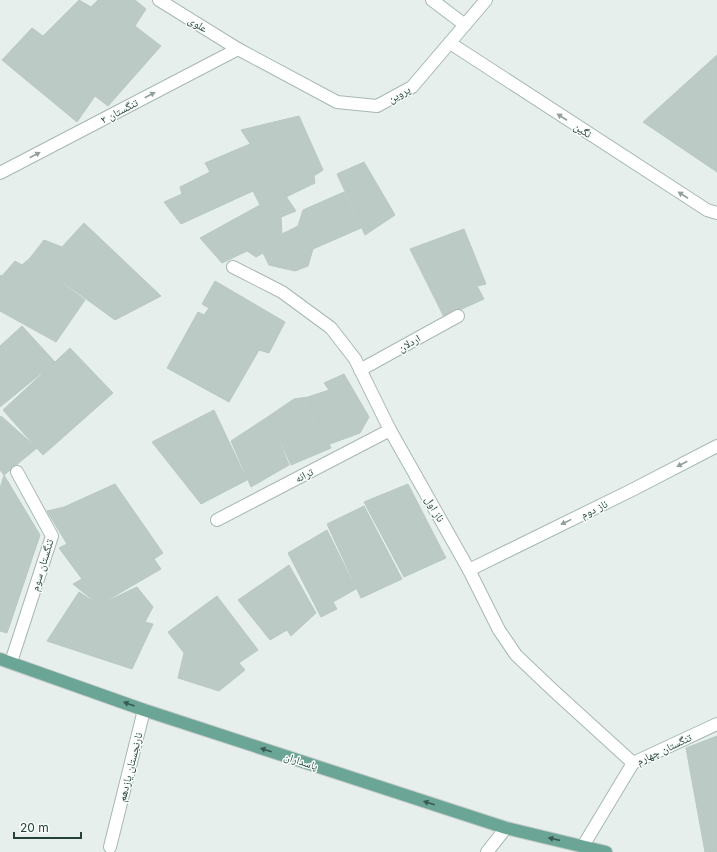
<svg xmlns="http://www.w3.org/2000/svg" width="717" height="852" viewBox="0 0 717 852" font-family="Inter,'Noto Naskh Arabic',sans-serif">
	<style>
		.building { fill: #bbcac4; stroke: #b8c9c2 }
		.lines { fill: none; stroke-linecap: round; stroke-linejoin: round }
		.minor-casing { stroke: #a8b8b2; stroke-width: 14 }
		.major-casing { stroke: #c2cac8; stroke-width: 14 }
		.minor { stroke: #fff; stroke-width: 12 }
		.major { stroke: #6aa596; stroke-width: 12 }
		.oneway { fill: #92a09c }
		.oneway2 { fill: #365b51 }
		.labels { text-anchor: middle; dominant-baseline: central; stroke-width: 3; stroke-linejoin: round; paint-order: stroke }
		.street-label { font-size: 11px; fill: #24423a; stroke: #f7fbf9 }
	</style>
	<rect width="100%" height="100%" fill="#e6efeb"/>
	<g class="building">
		<path d="M79 0 91 7 98 0H135L146 9 135 26 161 46 108 106 95 96 77 122 2 60 32 28 43 36Z"/>
		<path d="M717 55V172L643 122Z"/>
		<path d="M299 116 323 170 314 176 315 183 286 197 241 130Z"/>
		<path d="M250 144 296 211 281 217 282 234 298 226 303 210 344 192 361 228 313 249 308 266 295 271 269 265 263 253 256 257 247 251 222 263 200 238 260 205 253 191 181 224 164 202 182 194 180 187 210 172 205 163Z"/>
		<path d="M364 162 395 215 365 235 337 174Z"/>
		<path d="M84 223 161 296 115 320 30 258 44 240 62 247Z"/>
		<path d="M464 229 486 284 477 286 484 299 444 317 410 249Z"/>
		<path d="M30 258 85 300 56 342 0 311V275L2 276 15 261 22 265Z"/>
		<path d="M215 281 285 322 269 353 259 350 229 402 167 368 198 312 204 315 209 308 202 304Z"/>
		<path d="M22 326 55 362 0 407V346Z"/>
		<path d="M70 348 113 393 43 455 3 410Z"/>
		<path d="M344 374 369 417 360 433 330 444 308 397 329 390 324 383Z"/>
		<path d="M308 397 331 448 291 465 269 416 294 399Z"/>
		<path d="M214 410 247 480 201 504 152 442Z"/>
		<path d="M1 416 37 448 4 475 0 470V419Z"/>
		<path d="M269 416 289 465 251 487 231 441Z"/>
		<path d="M4 475 40 535 7 633 0 631V488Z"/>
		<path d="M115 484 163 553 154 559 161 569 99 605 73 584 82 579 59 548 67 544 47 511 64 507Z"/>
		<path d="M408 484 446 558 404 577 364 502Z"/>
		<path d="M364 506 402 579 361 598 327 524Z"/>
		<path d="M327 530 356 589 333 602 337 609 321 617 288 553Z"/>
		<path d="M289 565 316 613 291 636 287 630 270 640 238 600Z"/>
		<path d="M137 587 153 607 145 622 153 624 132 669 47 641 79 592 99 605Z"/>
		<path d="M217 596 258 650 239 663 245 670 219 691 178 678 184 653 168 632Z"/>
		<path d="M717 736V852H705L686 748Z"/>
	</g>
	<g class="lines">
		<defs>
			<g id="minor">
				<path d="M159 0 238 49 337 102 377 106 412 87 486 0"/>
				<path d="M432 0 465 25"/>
				<path d="M450 43 707 210 717 213"/>
				<path d="M0 173 238 49"/>
				<path d="M233 267 282 292 331 328 355 359 390 430 469 570 499 630 516 655 555 692 633 763"/>
				<path d="M360 370 458 316"/>
				<path d="M217 520 390 430"/>
				<path d="M469 570 632 490 717 446"/>
				<path d="M11 662 52 536 17 472"/>
				<path d="M583 846 633 763 717 724"/>
				<path d="M110 847 144 710"/>
				<path d="M487 852 506 828"/>
			</g>
			<path id="major" d="M0 659 144 710 506 828 606 852"/>
		</defs>
		<use href="#minor" class="minor-casing"/>
		<use href="#major" class="major-casing"/>
		<use href="#minor" class="minor"/>
		<use href="#major" class="major"/>
	</g>
	<defs><path id="oneway-solid" d="M-6-.8H1V-3.2L6.5 0L1 3.2V.8H-6Z"/></defs>
	<g class="oneway">
		<use href="#oneway-solid" transform="translate(150 95) rotate(-28)"/>
		<use href="#oneway-solid" transform="translate(562 117) rotate(-147)"/>
		<use href="#oneway-solid" transform="translate(35 155) rotate(-28)"/>
		<use href="#oneway-solid" transform="translate(683 195) rotate(-147)"/>
		<use href="#oneway-solid" transform="translate(682 464) rotate(152)"/>
		<use href="#oneway-solid" transform="translate(566 522) rotate(154)"/>
	</g>
	<g class="oneway2">
		<use href="#oneway-solid" transform="translate(129 704) rotate(-160)"/>
		<use href="#oneway-solid" transform="translate(266 750) rotate(-162)"/>
		<use href="#oneway-solid" transform="translate(429 803) rotate(-162)"/>
		<use href="#oneway-solid" transform="translate(554 839) rotate(-167)"/>
	</g>
	<g class="labels">
		<g class="street-label">
			<text transform="translate(198 24) rotate(32)">علوی</text>
			<text transform="translate(399 94) rotate(-29)">پروین</text>
			<text transform="translate(119 111) rotate(-28)">تنگستان ۲</text>
			<text transform="translate(583 130) rotate(33)">نگین</text>
			<text transform="translate(409 343) rotate(-29)">اردلان</text>
			<text transform="translate(304 475) rotate(-27)">ترانه</text>
			<text transform="translate(435 509) rotate(60)">ناز اول</text>
			<text transform="translate(594 509) rotate(-26)">ناز دوم</text>
			<text transform="translate(42 565) rotate(-73)">تنگستان سوم</text>
			<text transform="translate(664 749) rotate(-25)">تنگستان چهارم</text>
			<text transform="translate(301 761) rotate(18)">پاسداران</text>
			<text transform="translate(130 767) rotate(-76)">نارنجستان یازدهم</text>
		</g>
	</g>
	<path d="M14 832v6h67v-6" fill="none" stroke="#24423a" stroke-width="2"/>
	<text x="20" y="832" font-size="12" fill="#24423a" stroke="#f7fbf9" stroke-width="3" paint-order="stroke">20 m</text>
</svg>
